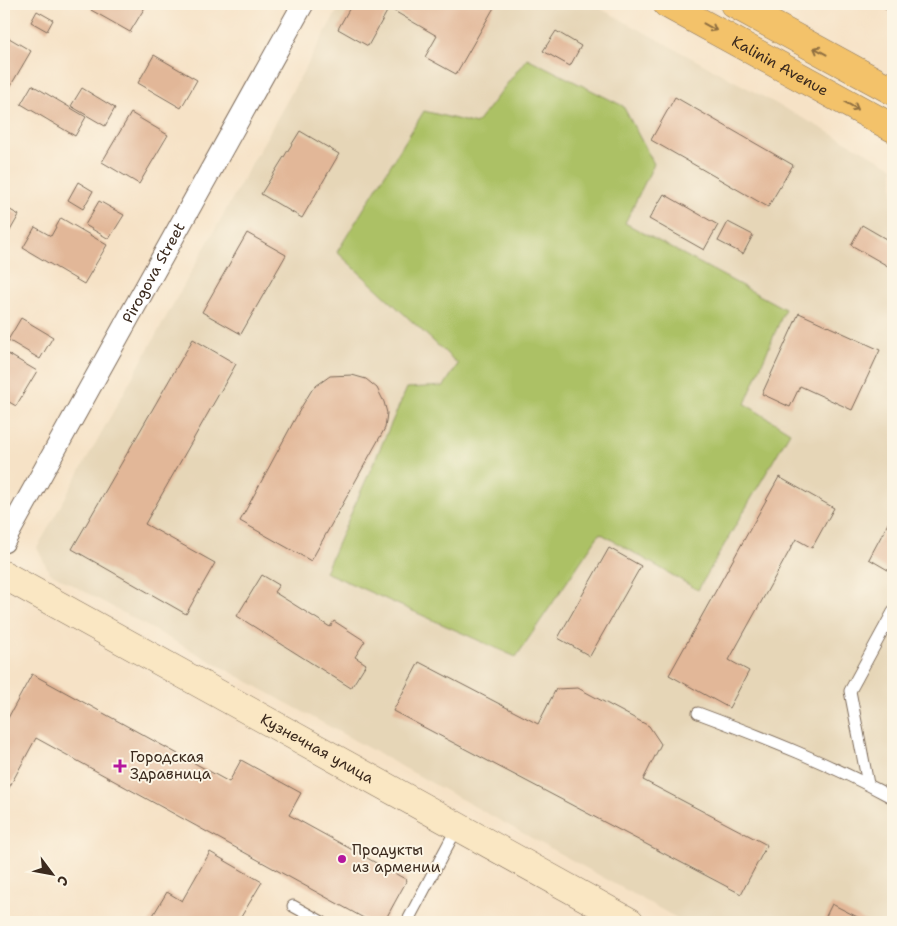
<svg xmlns="http://www.w3.org/2000/svg" width="897" height="926" viewBox="0 0 897 926" font-family="'Shantell Sans',sans-serif">
	<style>
		.built { fill: #e6d6b7 }
		.green { fill: #acc165; stroke: #747642 }
		.building { fill: #e2b798 }
		.lines { fill: none; stroke-linecap: round; stroke-linejoin: round }
		.lane-casing { stroke: #7c6a59; stroke-width: 13 }
		.street-casing { stroke: #7c6a59; stroke-width: 23 }
		.secondary-casing { stroke: #7c6a59; stroke-width: 29 }
		.primary-casing { stroke: #7c6a59; stroke-width: 29 }
		.lane { stroke: #fff; stroke-width: 11 }
		.street { stroke: #fff; stroke-width: 21 }
		.secondary { stroke: #fae7c3; stroke-width: 28 }
		.primary { stroke: #f3c26a; stroke-width: 28 }
		.oneway { stroke: #8e6e40 }
		.poi-dot { fill: #b5179e; stroke: #fcf5e5; stroke-width: 2 }
		.labels { text-anchor: middle; dominant-baseline: central; stroke-width: 4; stroke-linejoin: round; paint-order: stroke }
		.street-label { font-size: 15px; fill: #3b2a1e; stroke: #fcf5e5 }
		.poi-label { font-size: 15px; fill: #3b2a1e; stroke: #fcf5e5; text-anchor: start }
	</style>
	<rect width="100%" height="100%" fill="#fcf5e5"/>
	<filter id="ink" filterUnits="userSpaceOnUse"><feTurbulence type="fractalNoise" baseFrequency=".02" numOctaves="2"/><feDisplacementMap in="SourceGraphic" scale="10" xChannelSelector="R" yChannelSelector="G"/><feConvolveMatrix kernelMatrix="1 2 1 2 8 2 1 2 1" color-interpolation-filters="sRGB"/></filter>
	<filter id="wash" filterUnits="userSpaceOnUse"><feTurbulence type="fractalNoise" baseFrequency=".0096" numOctaves="4" result="noise"/><feDisplacementMap in="SourceGraphic" scale="20" xChannelSelector="R" yChannelSelector="G"/><feGaussianBlur stdDeviation="1.12" result="paint"/><feColorMatrix in="noise" values="0 0 0 0 0 0 0 0 0 0 0 0 0 0 0 0 0 1.4 0 .05"/><feComposite in="paint" operator="in"/></filter>
	<g filter="url(#wash)">
		<rect width="100%" height="100%" fill="#f6e2c6"/>
		<path class="built" d="M341 4H592L893 167V922H684L49 572 37 548Z"/>
		<path class="green" d="M527 58 623 106 654 164 625 223 785 309 745 404 790 432 698 590 600 533 516 657 325 572 407 388 444 386 458 364 337 252 424 111 476 124Z"/>
		<g id="blocks">
			<g class="building">
				<path d="M94 4H147L130 32 91 10Z"/>
				<path d="M352 4H496L456 74 425 57 437 36 389 8 368 46 338 29Z"/>
				<path d="M37 11 53 20 47 31 31 22Z"/>
				<path d="M556 31 581 46 570 66 543 51Z"/>
				<path d="M4 35 31 51 4 97Z"/>
				<path d="M154 55 197 80 181 108 138 83Z"/>
				<path d="M32 85 86 117 75 136 21 104Z"/>
				<path d="M82 88 115 108 105 126 71 106Z"/>
				<path d="M675 97 793 165 768 207 651 140Z"/>
				<path d="M131 113 168 135 139 184 102 162Z"/>
				<path d="M300 131 339 154 302 218 261 194Z"/>
				<path d="M78 182 93 191 83 209 68 200Z"/>
				<path d="M664 194 718 225 704 250 649 219Z"/>
				<path d="M99 201 124 215 109 239 85 225Z"/>
				<path d="M5 207 19 215 7 236 4 234Z"/>
				<path d="M61 218 107 245 84 284 23 248 35 227 51 236Z"/>
				<path d="M728 222 753 235 743 254 718 241Z"/>
				<path d="M862 225 893 243V269L851 245Z"/>
				<path d="M247 233 286 255 241 334 202 312Z"/>
				<path d="M799 313 880 350 852 410 800 386 790 407 762 394Z"/>
				<path d="M21 318 53 337 40 359 8 340Z"/>
				<path d="M193 339 236 364 145 524 215 563 186 614 72 549Z"/>
				<path d="M8 354 37 371 16 406 4 399V361Z"/>
				<path d="M352 375 366 379 377 388 384 402 387 413 385 428 311 561 240 521 302 406 313 388 330 376Z"/>
				<path d="M779 477 834 508 812 548 796 539 729 660 749 671 729 708 669 675Z"/>
				<path d="M893 514V573L869 559Z"/>
				<path d="M609 548 641 566 590 656 558 638Z"/>
				<path d="M262 575 279 585 274 592 330 627 334 621 365 641 355 657 366 664 351 688 237 616Z"/>
				<path d="M419 662 538 724 556 689 578 688 649 726 661 744 643 780 767 845 741 894 393 711Z"/>
				<path d="M32 674 229 782 241 760 301 793 289 815 407 880 384 922H371L36 738 4 797V715L8 718Z"/>
				<path d="M210 852 262 882 238 922H149L167 892 182 901Z"/>
				<path d="M832 904 867 922H823Z"/>
			</g>
		</g>
	</g>
	<g filter="url(#ink)">
		<use href="#blocks" fill-opacity="0" stroke="#7c6a59" stroke-width="1"/>
		<g class="lines">
			<defs>
				<g id="lane">
					<path d="M888 4 893 5"/>
					<path d="M698 713C765 738 831 764 893 798"/>
					<path d="M868 784 850 691 893 612"/>
					<path d="M293 906 322 922"/>
					<path d="M407 922 458 826"/>
				</g>
				<g id="street">
					<path id="s1" d="M4 542 303 4"/>
				</g>
				<g id="secondary">
					<path id="s2" d="M4 575 630 922"/>
				</g>
				<g id="primary">
					<path id="s3" d="M667 4 893 128"/>
					<path d="M734 4 893 91"/>
				</g>
			</defs>
			<use href="#lane" class="lane-casing"/>
			<use href="#street" class="street-casing"/>
			<use href="#secondary" class="secondary-casing"/>
			<use href="#primary" class="primary-casing"/>
			<use href="#lane" class="lane"/>
			<use href="#street" class="street"/>
			<use href="#secondary" class="secondary"/>
			<use href="#primary" class="primary"/>
		</g>
		<defs><path id="oneway-shaft" d="M-6 0H5M1.5-3L5.5 0L1.5 3" fill="none" stroke-width="1.6" stroke-linecap="round" stroke-linejoin="round" transform="scale(1.25)"/></defs>
		<g class="oneway">
			<use href="#oneway-shaft" transform="translate(710 27) rotate(29)"/>
			<use href="#oneway-shaft" transform="translate(820 51) rotate(-151)"/>
			<use href="#oneway-shaft" transform="translate(852 106) rotate(29)"/>
		</g>
	</g>
	<g class="poi-dot">
		<path d="M117.5 758.5h5v5h5v5h-5v5h-5v-5h-5v-5h5z"/>
		<circle cx="342" cy="859" r="5"/>
	</g>
	<g class="labels">
		<g class="street-label">
			<text stroke="none"><textPath href="#s3" startOffset="129">Kalinin Avenue</textPath></text>
			<text stroke="none"><textPath href="#s1" startOffset="308">Pirogova Street</textPath></text>
			<text stroke="none"><textPath href="#s2" startOffset="358">Кузнечная улица</textPath></text>
		</g>
		<g class="poi-label">
			<text x="130" y="757">Городская<tspan x="130" dy="17">Здравница</tspan></text>
			<text x="352" y="850">Продукты<tspan x="352" dy="17">из армении</tspan></text>
		</g>
	</g>
	<rect width="897" height="926" fill="none" stroke="#fcf5e5" stroke-width="20"/>
	<g transform="translate(52 874) rotate(122)" stroke="#fcf5e5" stroke-width="4" paint-order="stroke">
	<path d="M0-4L9 19L0 12L-9 19Z" fill="#3b2a1e"/>
	<text y="-8" font-size="14" font-weight="bold" text-anchor="middle" fill="#3b2a1e">С</text>
	</g>
</svg>
